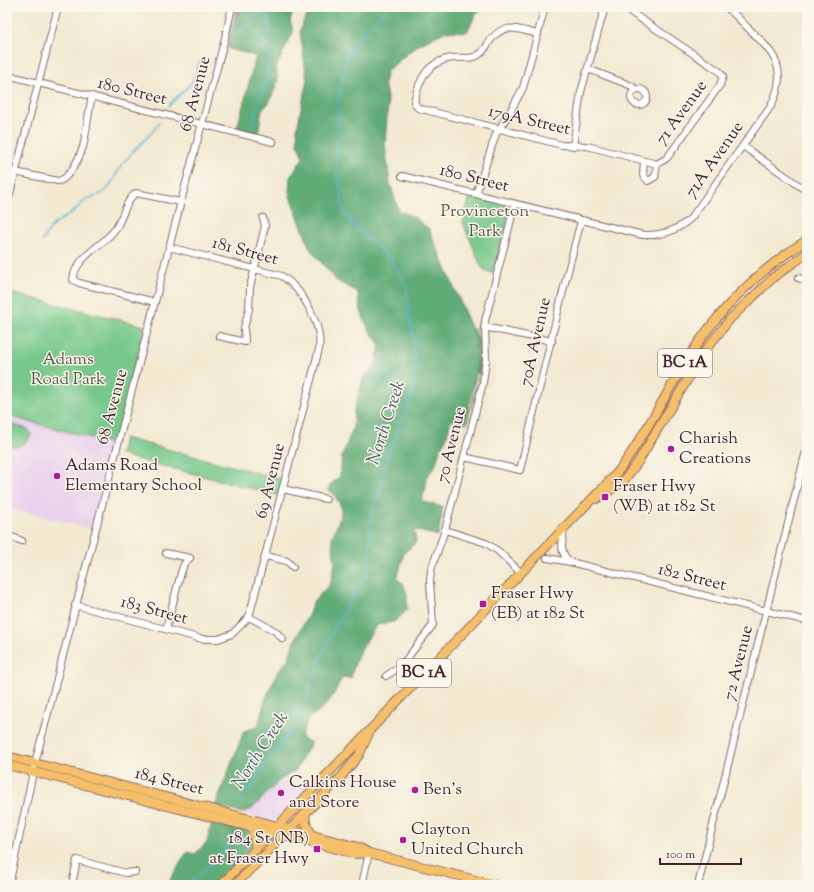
<svg xmlns="http://www.w3.org/2000/svg" width="814" height="892" viewBox="0 0 814 892" font-family="'Sorts Mill Goudy',serif">
	<style>
		.built { fill: #ead1ec }
		.green { fill: #77c88a; stroke: #60745a }
		.forest { fill: #61ac76; stroke: #566650 }
		.lines { fill: none; stroke-linecap: round; stroke-linejoin: round }
		.stream { stroke: #54b2d3; stroke-width: 1.5 }
		.minor-casing { stroke: #856665; stroke-width: 8 }
		.major-casing { stroke: #856665; stroke-width: 10 }
		.minor { stroke: #fff; stroke-width: 6 }
		.major { stroke: #f6c06b; stroke-width: 8 }
		.poi-dot { fill: #b5179e; stroke: #fbf7ec; stroke-width: 1.5 }
		.labels { text-anchor: middle; dominant-baseline: central; stroke-width: 3; stroke-linejoin: round; paint-order: stroke }
		.shield { fill: #fbf7ec; stroke: #7f6065; stroke-width: 1 }
		.shield-label { font-size: 16px; font-weight: bold; fill: #4a1f2b }
		.street-label { font-size: 17px; fill: #4a1f2b; stroke: #fbf7ec }
		.park-label { font-size: 17px; fill: #5a5a4c; stroke: #fbf7ec }
		.poi-label { font-size: 17px; fill: #4a1f2b; stroke: #fbf7ec; text-anchor: start }
		.water-label { font-size: 18px; font-style: italic; fill: #4e5a6e; stroke: #fbf7ec }
	</style>
	<rect width="100%" height="100%" fill="#fbf7ec"/>
	<filter id="ink" filterUnits="userSpaceOnUse"><feTurbulence type="fractalNoise" baseFrequency=".025" numOctaves="2"/><feDisplacementMap in="SourceGraphic" scale="8" xChannelSelector="R" yChannelSelector="G"/><feConvolveMatrix kernelMatrix="1 2 1 2 8 2 1 2 1" color-interpolation-filters="sRGB"/></filter>
	<filter id="wash" filterUnits="userSpaceOnUse"><feTurbulence type="fractalNoise" baseFrequency=".012" numOctaves="4" result="noise"/><feDisplacementMap in="SourceGraphic" scale="16" xChannelSelector="R" yChannelSelector="G"/><feGaussianBlur stdDeviation="0.9" result="paint"/><feColorMatrix in="noise" values="0 0 0 0 0 0 0 0 0 0 0 0 0 0 0 0 0 1.4 0 .05"/><feComposite in="paint" operator="in"/></filter>
	<g filter="url(#wash)">
		<rect width="100%" height="100%" fill="#f2e9d0"/>
		<g class="built">
			<path d="M7 416 115 444 93 529 7 508Z"/>
			<path d="M280 780 309 789 278 820 268 821 241 813 252 809Z"/>
		</g>
		<g class="green">
			<path d="M237 7H239L228 48 231 24 233 22Z"/>
			<path d="M470 195 504 204 510 210 493 273 485 271 481 266 463 223Z"/>
			<path d="M7 292 145 326 115 444 7 416Z"/>
			<path d="M472 329 477 330 479 365 478 374 476 339Z"/>
			<path d="M478 337H481L480 374 467 424 480 370Z"/>
			<path d="M7 423 28 429 31 434 29 439 20 446H11L7 443Z"/>
			<path d="M124 438 282 479 277 495 120 455Z"/>
		</g>
		<g class="forest">
			<path d="M240 7H295L290 20 293 32 276 67 278 81 269 103 262 109 258 134 237 129 256 56 229 49Z"/>
			<path d="M317 7H493L477 12 467 32 446 31 415 47 387 71 384 83 388 103 385 145 390 184 399 211 414 217 429 229 476 339V363L478 366 465 423 451 420 446 439 440 449 435 466 426 477V488L421 501 443 507 438 536 414 530 416 542 404 553 397 579 403 583 407 594V610L394 622 378 624C365 642 355 656 351 678L342 677C334 696 327 708 308 718L301 737 311 743 296 770 280 780 252 809 241 813 215 806 244 731 258 727 265 700 276 675 289 658 293 644 309 614 313 602 330 584 335 564 332 538 341 514V506L332 492 328 490 330 485 340 476 342 457 353 428 354 410 364 376 375 365 380 345C367 329 359 313 358 292L337 281 310 249 289 193 290 177 303 158 298 145 297 129 307 80 300 31 305 18Z"/>
			<path d="M212 821 246 830C251 834 253 842 251 847L215 885H167L187 852 195 854 207 842Z"/>
		</g>
		<g class="lines">
			<g class="stream">
				<path d="M240 30 257 18 263 7"/>
				<path d="M169 106C176 96 187 90 193 80 201 70 192 64 208 58"/>
				<path d="M251 127 266 81 268 60 269 7"/>
				<path d="M99 195C111 190 114 176 121 166 132 149 150 139 160 121"/>
				<path d="M42 241 53 225 73 212 86 199 95 196"/>
				<path d="M242 802 261 770 295 727 322 655 347 604 365 578 370 561V522L396 432 410 402 415 384 414 346 406 286 397 268 371 240 358 230 346 215 342 206 337 165 339 90 349 53 360 37 387 7"/>
				<path d="M187 885 223 854 231 836"/>
			</g>
		</g>
	</g>
	<g filter="url(#ink)">
		<g class="lines">
			<defs>
				<g id="minor">
					<path d="M623 7 719 71 723 76 720 85 667 158 657 164"/>
					<path d="M538 34C516 29 502 21 488 44 484 50 481 55 474 57 468 59 460 57 453 58 427 61 419 80 414 102L418 108 562 145 587 146 657 164"/>
					<path d="M588 69 632 86 635 90"/>
					<path d="M7 75 273 142"/>
					<circle cx="639" cy="97" r="8"/>
					<path d="M573 146 581 92 605 7"/>
					<path d="M743 146 804 189"/>
					<path d="M644 161 643 175 648 181 655 177 657 164"/>
					<path d="M15 172 58 181C69 180 80 157 83 147 87 131 88 113 92 96"/>
					<path d="M402 176 643 235C662 236 677 231 691 218L771 106C789 70 775 53 748 28 741 21 734 13 726 7"/>
					<path d="M476 194 496 134 510 112 523 88 545 7"/>
					<path d="M7 205 58 7"/>
					<path d="M798 278 807 280"/>
					<path d="M155 302 79 283 73 280C75 256 104 246 116 228 124 216 125 201 136 193L181 202"/>
					<path d="M484 327 552 341"/>
					<path d="M219 336 245 342 244 328 249 309 250 287 265 226 263 218"/>
					<path d="M464 457 520 470C540 387 559 303 581 221"/>
					<path d="M283 489 326 499"/>
					<path d="M564 529C562 542 559 553 570 562"/>
					<path d="M445 530 486 543 498 551 520 572"/>
					<path d="M7 535 22 541"/>
					<path d="M266 556 287 561 293 567"/>
					<path d="M547 558 570 562 807 621"/>
					<path d="M7 601 8 600"/>
					<path d="M75 605 202 639H218L232 634 249 617 319 349C323 325 302 289 282 276L169 247"/>
					<path d="M249 617 275 631 283 639"/>
					<path d="M166 629 181 573 184 564 190 558 166 553"/>
					<path d="M386 676 401 666 433 625 430 582 431 570 445 530 483 383 486 360 485 321 515 204"/>
					<path d="M9 885 35 763 183 194 224 42 232 7"/>
					<path d="M72 885 77 860 126 873 135 872"/>
					<path d="M362 885 369 853"/>
					<path d="M698 885 807 447"/>
				</g>
				<g id="major">
					<path d="M596 499 622 483 638 462 704 352 731 318 774 277 807 253"/>
					<path d="M7 756 358 847 369 853 495 885"/>
					<path d="M7 765 356 854 369 853"/>
					<path d="M305 814 306 824 313 836"/>
					<path d="M252 828 256 850"/>
					<path d="M221 885 617 473C646 435 666 392 692 352 722 306 761 269 807 240"/>
					<path d="M235 885 342 776 359 755 370 731"/>
				</g>
			</defs>
			<use href="#minor" class="minor-casing"/>
			<use href="#major" class="major-casing"/>
			<use href="#minor" class="minor"/>
			<use href="#major" class="major"/>
		</g>
	</g>
	<g class="poi-dot">
		<circle cx="671" cy="449" r="4"/>
		<circle cx="57" cy="476" r="4"/>
		<rect x="601" y="493" width="8" height="8" rx="2"/>
		<rect x="479" y="600" width="8" height="8" rx="2"/>
		<circle cx="415" cy="790" r="4"/>
		<circle cx="281" cy="793" r="4"/>
		<circle cx="403" cy="840" r="4"/>
		<rect x="313" y="845" width="8" height="8" rx="2"/>
	</g>
	<g class="labels">
		<g class="shield">
			<rect x="658" y="349" width="54" height="28" rx="3"/>
			<rect x="397" y="659" width="54" height="28" rx="3"/>
		</g>
		<g class="shield-label">
			<text x="685" y="363">BC 1A</text>
			<text x="424" y="673">BC 1A</text>
		</g>
		<g class="street-label">
			<text transform="translate(132 92) rotate(14)">180 Street</text>
			<text transform="translate(196 94) rotate(-75)">68 Avenue</text>
			<text transform="translate(682 113) rotate(-54)">71 Avenue</text>
			<text transform="translate(529 121) rotate(13)">179A Street</text>
			<text transform="translate(715 160) rotate(-55)">71A Avenue</text>
			<text transform="translate(474 179) rotate(14)">180 Street</text>
			<text transform="translate(245 252) rotate(15)">181 Street</text>
			<text transform="translate(536 342) rotate(-77)">70A Avenue</text>
			<text transform="translate(113 407) rotate(-75)">68 Avenue</text>
			<text transform="translate(452 445) rotate(-76)">70 Avenue</text>
			<text transform="translate(271 481) rotate(-76)">69 Avenue</text>
			<text transform="translate(692 578) rotate(14)">182 Street</text>
			<text transform="translate(154 611) rotate(15)">183 Street</text>
			<text transform="translate(739 663) rotate(-76)">72 Avenue</text>
			<text transform="translate(169 782) rotate(14)">184 Street</text>
		</g>
		<g class="park-label">
			<text x="485" y="212">Provinceton<tspan x="485" dy="20">Park</tspan></text>
			<text x="68" y="360">Adams<tspan x="68" dy="20">Road Park</tspan></text>
		</g>
		<g class="poi-label">
			<text x="679" y="439">Charish<tspan x="679" dy="20">Creations</tspan></text>
			<text x="65" y="466">Adams Road<tspan x="65" dy="20">Elementary School</tspan></text>
			<text x="613" y="487">Fraser Hwy<tspan x="613" dy="20">(WB) at 182 St</tspan></text>
			<text x="491" y="594">Fraser Hwy<tspan x="491" dy="20">(EB) at 182 St</tspan></text>
			<text x="289" y="783">Calkins House<tspan x="289" dy="20">and Store</tspan></text>
			<text x="423" y="790">Ben's</text>
			<text x="411" y="830">Clayton<tspan x="411" dy="20">United Church</tspan></text>
			<text x="309" y="839" text-anchor="end">184 St (NB)<tspan x="309" dy="20">at Fraser Hwy</tspan></text>
		</g>
		<g class="water-label">
			<text transform="translate(387 423) rotate(-72)">North Creek</text>
			<text transform="translate(261 751) rotate(-57)">North Creek</text>
		</g>
	</g>
	<rect width="814" height="892" fill="none" stroke="#fbf7ec" stroke-width="24"/>
	<path d="M660 858v6h81v-6" fill="none" stroke="#4a1f2b" stroke-width="2"/>
	<text x="666" y="858" font-size="12" fill="#4a1f2b" stroke="#fbf7ec" stroke-width="3" paint-order="stroke">100 m</text>
</svg>
